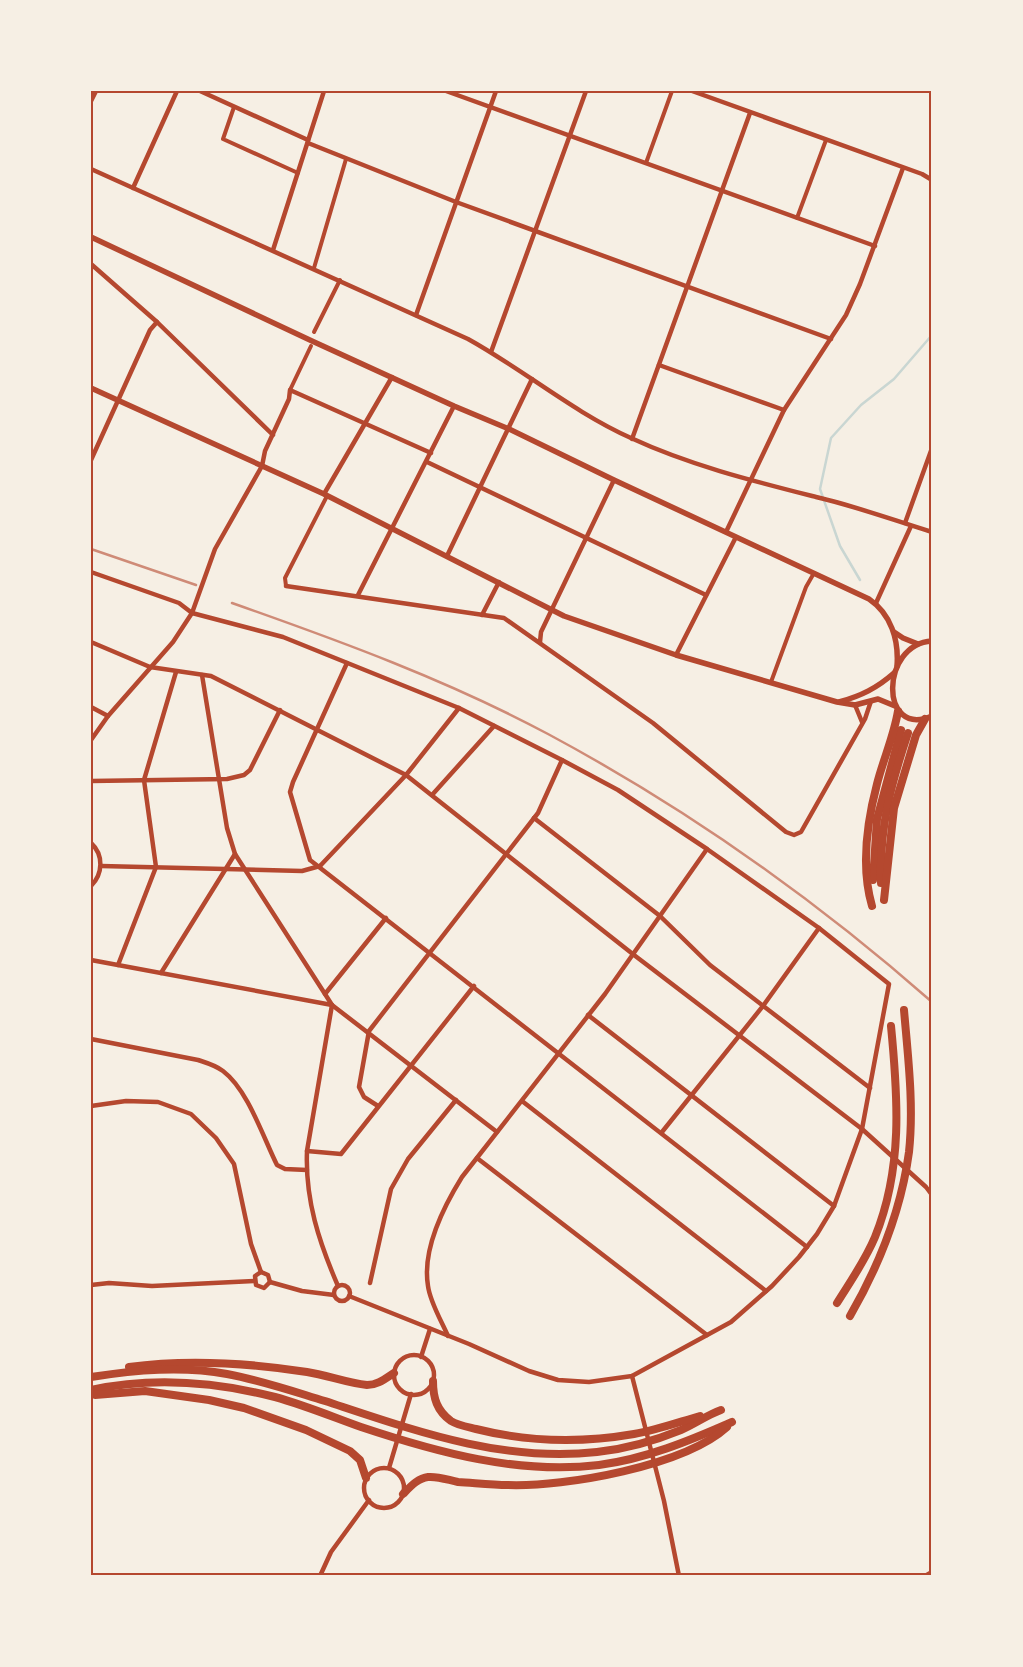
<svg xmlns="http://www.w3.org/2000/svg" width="1023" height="1667" viewBox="0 0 1023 1667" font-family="Inter,sans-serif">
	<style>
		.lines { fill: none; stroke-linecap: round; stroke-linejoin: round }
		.stream { stroke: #c9d6d2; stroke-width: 2.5 }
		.pedestrian { stroke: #b5482f; stroke-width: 4 }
		.minor { stroke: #b5482f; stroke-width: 4.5 }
		.tertiary { stroke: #b5482f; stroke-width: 5.5 }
		.trunk { stroke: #b5482f; stroke-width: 8 }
		.rail { stroke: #cf8b77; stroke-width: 2.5 }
		.neatline { fill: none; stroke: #b5482f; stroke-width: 2 }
	</style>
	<rect width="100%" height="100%" fill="#f6efe4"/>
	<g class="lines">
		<path class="stream" d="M860 580 840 546 820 489 831 438 861 405 894 379 932 335"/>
		<g class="pedestrian">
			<path d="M234 107 223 139 298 173"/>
			<path d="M646 163 672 91"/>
			<path d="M797 218 826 140"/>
			<path d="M314 268 346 159"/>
			<path d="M314 332 340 280"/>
			<path d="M290 390 311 346"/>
			<path d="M286 586 285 578 327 496"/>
			<path d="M771 682 806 587 814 573"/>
		</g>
		<g class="minor">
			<path d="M200 91 308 140"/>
			<path d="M446 91 875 246"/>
			<path d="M692 91 922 174 932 180"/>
			<path d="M91 101 96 91"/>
			<path d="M308 143 456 202 831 339"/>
			<path d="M91 169 468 339C524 370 573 412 631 438 689 465 753 481 816 497 855 506 893 520 932 532"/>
			<path d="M133 188 177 91"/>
			<path d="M273 250 324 91"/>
			<path d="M91 264 157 322 273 435"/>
			<path d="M416 315 496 91"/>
			<path d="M491 352 586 91"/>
			<path d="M659 365 784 410"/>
			<path d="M632 439 750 113"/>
			<path d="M91 460 150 330 157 322"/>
			<path d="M427 462 706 595"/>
			<path d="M324 494 392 377"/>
			<path d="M905 523 932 448"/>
			<path d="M726 532 784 410 846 315 860 284 903 168"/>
			<path d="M447 556 532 379"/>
			<path d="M91 572 179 603 192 613 283 637 459 708 562 760 618 790 707 849 819 928 889 984 862 1129 834 1206 817 1234 799 1257 772 1286 731 1322 632 1376 589 1382 558 1380 529 1371 469 1344 349 1296"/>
			<path d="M286 586 504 618 653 723 786 832 794 835 801 832 865 719 871 701"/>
			<path d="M358 595 454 406"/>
			<path d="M876 603 911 526"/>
			<path d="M482 615 499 582"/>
			<path d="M91 642 150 667 211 676 406 775 634 955 862 1129 926 1187 932 1195"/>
			<path d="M540 642 541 632 614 480"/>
			<path d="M676 655 736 537"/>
			<path d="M347 663 293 782 290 792 310 860 807 1247"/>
			<path d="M202 675 227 828 235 854 325 994 332 1005 497 1132"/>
			<path d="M855 705 862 722"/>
			<path d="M91 707 108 716"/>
			<path d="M91 740 108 716 173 642 192 613 215 549 262 466 265 451 289 399 290 390 431 453"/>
			<path d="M91 781 227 779 244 775 250 770 280 710"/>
			<path d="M432 795 494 726"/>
			<path d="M534 818 660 916 710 965 870 1088"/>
			<path d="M91 843C104 855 103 874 91 886"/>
			<path d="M101 866 302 871 320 866"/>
			<path d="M320 866 406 775 459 708"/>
			<path d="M91 960 332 1005"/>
			<path d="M118 965 156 867 144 780 176 672"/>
			<path d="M161 973 235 854"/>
			<path d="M325 994 386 918"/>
			<path d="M332 1005 307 1151C305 1200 319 1242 338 1286"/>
			<path d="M588 1015 834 1206"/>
			<path d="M91 1039 198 1060C207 1063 215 1065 223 1071 248 1090 263 1137 277 1165L285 1169 307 1170"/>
			<path d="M522 1101 766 1291"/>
			<path d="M91 1106 126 1101 158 1102 191 1114 216 1138 234 1164 251 1244 261 1272"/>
			<path d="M378 1106 364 1097 359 1087 369 1031 538 813 562 760"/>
			<path d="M662 1132 763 1006 819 928"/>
			<path d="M307 1151 341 1154 474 986"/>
			<path d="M477 1158 707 1335"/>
			<path d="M261 1272 255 1276 256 1285 264 1288 270 1282"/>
			<path d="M261 1272 268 1275 270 1282"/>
			<path d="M270 1282 302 1291 334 1295"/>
			<path d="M370 1283 391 1189 408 1159 456 1100"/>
			<path d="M91 1285 109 1283 152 1286 254 1281"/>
			<circle cx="342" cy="1293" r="8"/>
			<path d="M448 1336C441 1320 430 1302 428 1286 422 1250 444 1206 462 1177L605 994 707 849"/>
			<circle cx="414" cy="1375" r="20"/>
			<path d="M421 1357 430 1329"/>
			<path d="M632 1376 664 1501 679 1576"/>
			<circle cx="384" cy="1488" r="20"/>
			<path d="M389 1468 411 1394"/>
			<path d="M320 1576 331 1552 369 1500"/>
			<path d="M925 1576 932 1572"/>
		</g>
		<g class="tertiary">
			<path d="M91 237 312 341 454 406 509 429 614 480 869 599C891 614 899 640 897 666"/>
			<path d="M91 388 324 494 564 616 676 655 837 702 855 705 878 699 895 706"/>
			<path d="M894 632 903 638 918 644"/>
			<path d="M932 641C880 644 879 739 932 716"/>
			<path d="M839 702C861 696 877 688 894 673"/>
		</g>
		<g class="trunk">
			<path d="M873 880 877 819 901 730"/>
			<path d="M881 883C879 828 891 784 908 733"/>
			<path d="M884 900 894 808 916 735 925 719"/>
			<path d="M872 906C861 868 867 822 877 784 883 760 894 736 898 711"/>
			<path d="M837 1303C850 1282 865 1261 875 1237 903 1168 898 1098 891 1026"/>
			<path d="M850 1316C880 1264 901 1211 909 1152 914 1105 908 1057 904 1010"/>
			<path d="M129 1367C188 1359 249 1363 307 1372 327 1375 347 1383 367 1385 378 1385 386 1378 394 1373"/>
			<path d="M91 1377C136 1370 182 1366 227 1374 260 1380 292 1391 325 1401 413 1430 503 1463 597 1452 626 1449 654 1441 681 1430 695 1424 707 1415 721 1410"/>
			<path d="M433 1381C433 1398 437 1411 451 1421 457 1425 468 1427 476 1429 528 1442 582 1443 634 1434 657 1430 679 1422 700 1416"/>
			<path d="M91 1390C151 1377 216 1382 275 1397 304 1405 333 1417 361 1427 436 1452 519 1475 599 1465 645 1459 689 1441 732 1422"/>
			<path d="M91 1393 95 1395 145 1391 209 1400 244 1408 306 1430 350 1451 360 1460 366 1478"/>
			<path d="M403 1494C410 1487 418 1478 428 1477 438 1476 448 1480 458 1482 475 1483 491 1485 508 1485 566 1487 684 1466 727 1427"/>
		</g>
		<g class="rail">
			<path d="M91 549 196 585"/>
			<path d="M232 603C340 641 447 680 548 734 686 808 815 899 932 1002"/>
		</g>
	</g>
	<rect width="1023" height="1667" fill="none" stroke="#f6efe4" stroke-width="185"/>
	<rect x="92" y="92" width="838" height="1482" class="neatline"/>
</svg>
